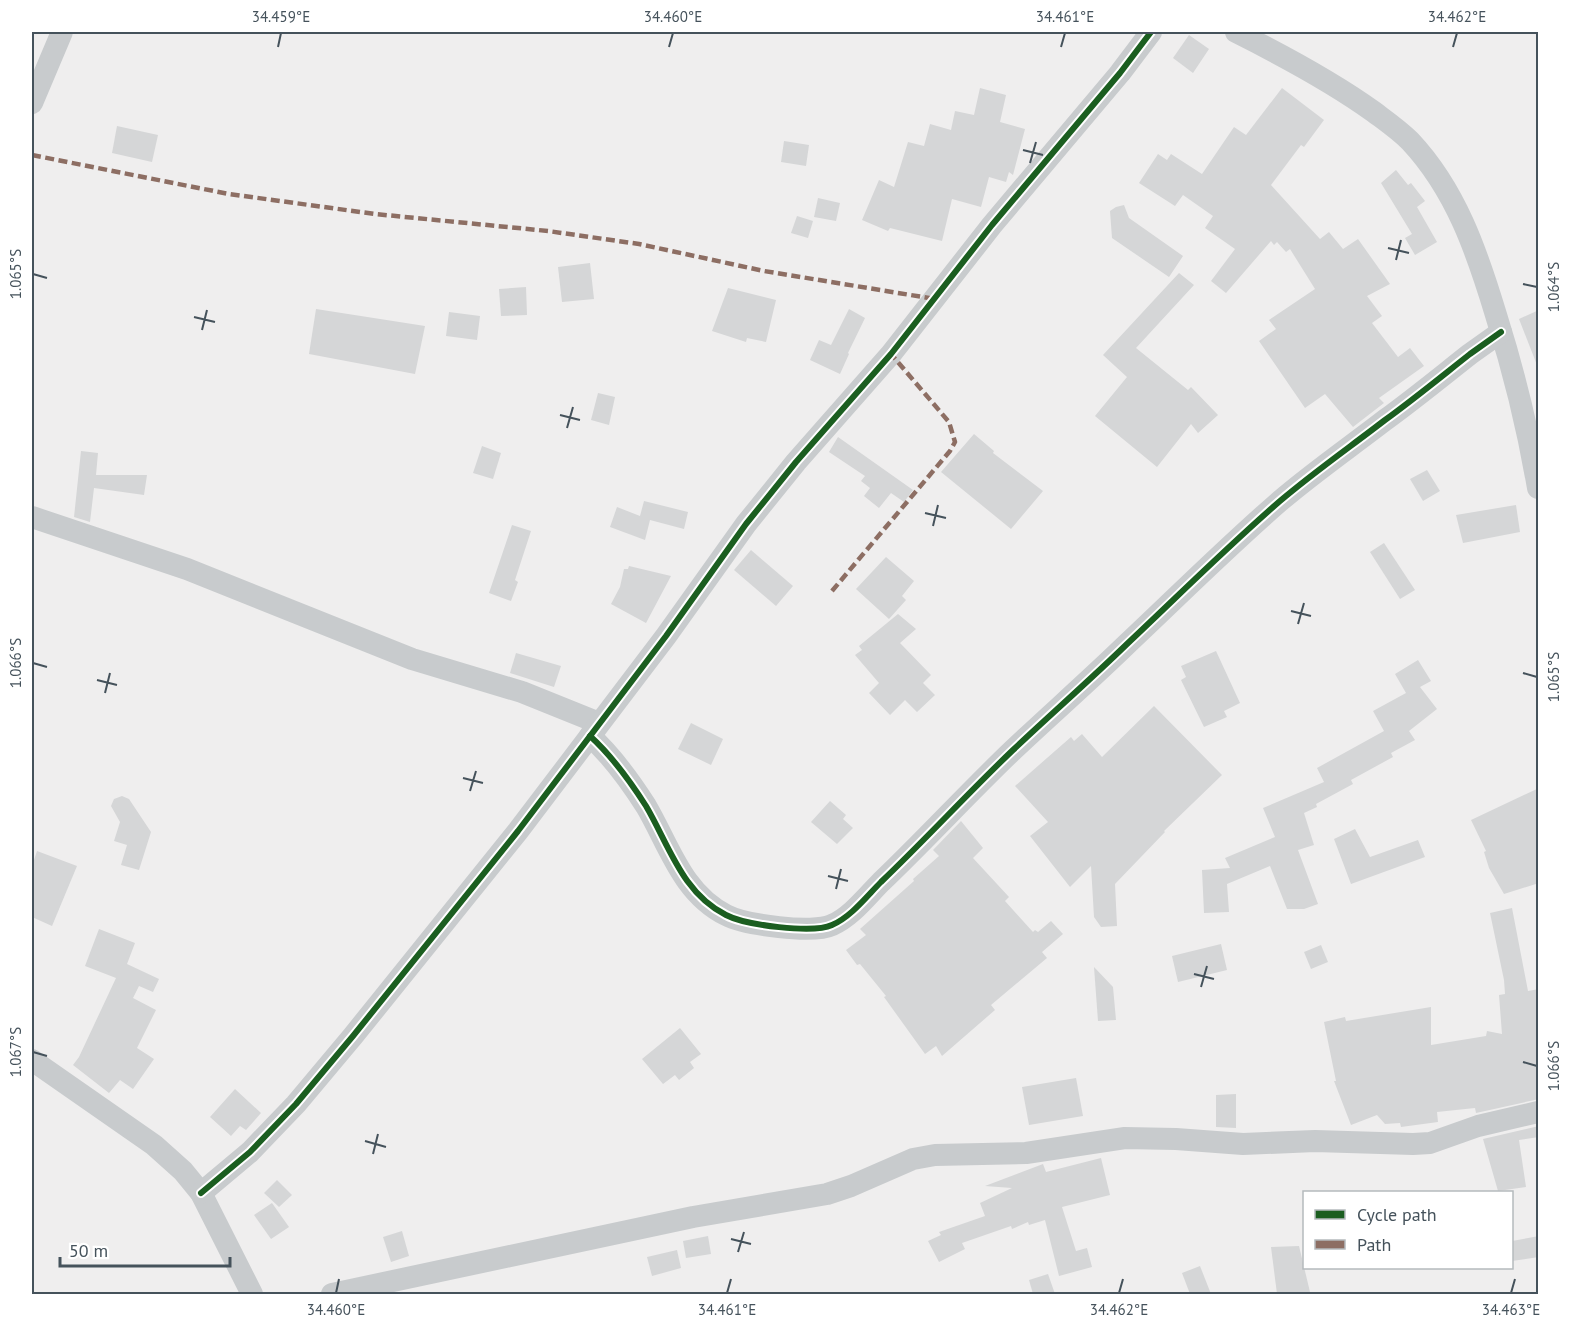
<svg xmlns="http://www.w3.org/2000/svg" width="1570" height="1326" viewBox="0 0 1570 1326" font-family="'PT Sans',sans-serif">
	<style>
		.building { fill: #d5d6d7 }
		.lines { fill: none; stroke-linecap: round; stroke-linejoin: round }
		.minor { stroke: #c8cbcd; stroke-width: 22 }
		.quiet { stroke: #8d6e63; stroke-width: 4.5; stroke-dasharray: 9 4.5; stroke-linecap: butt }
		.cycleway-casing { stroke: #fff; stroke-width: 10 }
		.cycleway { stroke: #1b5e20; stroke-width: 6 }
		.ticks { fill: none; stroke: #45525b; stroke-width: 2 }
		.neatline { fill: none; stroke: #45525b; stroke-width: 2 }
		.ticks-label { font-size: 15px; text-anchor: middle; fill: #45525b }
	</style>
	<rect width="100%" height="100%" fill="#efeeee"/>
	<g class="building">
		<path d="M1189 35 1209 49 1193 73 1173 58Z"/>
		<path d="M980 88 1006 95 1000 122 1025 129 1013 175 1009 172 1006 182 989 177 981 207 952 199 942 241 890 228 888 231 862 220 879 180 894 187 908 142 924 146 930 124 951 130 955 111 974 115Z"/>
		<path d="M1282 88 1324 120 1304 147 1301 145 1271 185 1320 239 1329 232 1343 249 1358 239 1390 284 1367 296 1382 316 1372 323 1398 357 1410 348 1424 366 1379 398 1384 403 1353 427 1325 394 1305 408 1259 341 1276 329 1269 320 1315 289 1290 249 1286 252 1277 242 1274 245 1271 241 1226 293 1211 281 1235 249 1205 228 1213 216 1183 195 1175 206 1139 183 1158 154 1167 160 1171 154 1202 174 1234 127 1246 135Z"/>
		<path d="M117 126 158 135 152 162 112 153Z"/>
		<path d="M784 141 809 145 806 166 781 162Z"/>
		<path d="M1396 170 1408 185 1411 183 1425 201 1417 207 1437 242 1415 255 1405 238 1412 234 1381 183Z"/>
		<path d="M818 198 840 203 836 221 814 217Z"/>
		<path d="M1124 205 1129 218 1183 256 1169 277 1112 238 1110 211 1116 207Z"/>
		<path d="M797 216 813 221 808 238 791 233Z"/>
		<path d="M590 263 594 299 562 302 558 267Z"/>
		<path d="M1179 273 1194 285 1136 348 1188 390 1191 387 1218 415 1198 433 1191 424 1157 467 1095 416 1127 377 1103 355Z"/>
		<path d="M526 287 527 315 501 316 499 289Z"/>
		<path d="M728 288 776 300 766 342 747 338 746 342 712 331Z"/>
		<path d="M316 309 425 326 415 374 309 354Z"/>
		<path d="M849 309 865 318 848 353 849 354 840 374 810 360 819 340 831 345Z"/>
		<path d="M1539 310V365H1537L1519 319Z"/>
		<path d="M449 312 480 316 477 340 446 336Z"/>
		<path d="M598 393 615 397 609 425 591 420Z"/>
		<path d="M974 434 994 451 993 453 1043 491 1011 529 941 472Z"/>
		<path d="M838 437 913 490 904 502 891 493 879 508 864 496 870 488 861 481 865 476 829 452Z"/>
		<path d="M482 446 501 453 493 479 473 473Z"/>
		<path d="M81 451 98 453 96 475H147L144 495 94 488 90 522 74 517Z"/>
		<path d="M1427 470 1440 491 1423 501 1410 479Z"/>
		<path d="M644 501 688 512 684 529 650 520 645 540 610 527 617 507 640 516Z"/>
		<path d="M1516 505 1520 532 1463 543 1456 515Z"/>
		<path d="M512 525 531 531 515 580 518 582 511 601 489 593Z"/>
		<path d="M1384 543 1415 590 1400 599 1370 552Z"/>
		<path d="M751 550 793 586 776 606 734 570Z"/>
		<path d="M886 557 914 581 902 596 906 600 889 619 856 589Z"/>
		<path d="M629 566 671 576 646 623 611 604 620 587 624 569H628Z"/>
		<path d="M898 614 916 629 900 643 931 675 923 683 935 695 917 712 905 700 890 715 869 693 879 683 855 655 862 650 859 646Z"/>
		<path d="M1216 651 1240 703 1224 711 1227 717 1204 727 1181 680 1186 677 1181 666Z"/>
		<path d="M516 653 561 666 554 687 510 673Z"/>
		<path d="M1418 660 1431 681 1420 687 1437 709 1409 731 1415 740 1391 753 1393 757 1351 780 1353 784 1316 804 1317 807 1304 813 1314 845 1298 850 1318 904 1304 909H1287L1270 866 1227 884 1229 912 1204 913 1202 870 1230 868 1225 858 1275 837 1263 808 1324 782 1317 768 1384 731 1373 711 1406 693 1395 674Z"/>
		<path d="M1154 706 1222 775 1164 831 1165 832 1115 884 1117 926 1101 927 1094 917 1091 866 1070 887 1030 836 1048 822 1015 786 1071 737 1074 741 1082 734 1102 757Z"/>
		<path d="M691 723 723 739 711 765 678 749Z"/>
		<path d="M1539 788V883L1504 894 1489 868 1484 852 1486 851 1471 820Z"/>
		<path d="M122 796 129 799 151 832 139 870 121 865 127 845 114 841 120 822 111 806 114 799Z"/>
		<path d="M830 801 846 815 843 819 853 828 837 844 811 822Z"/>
		<path d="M961 821 983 848 973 858 1009 897 1005 901 1033 932 1035 930 1038 932 1051 921 1063 934 1042 952 1047 958 991 1005 995 1010 942 1056 936 1046 925 1054 884 997 886 996 860 964 857 965 846 950 866 935 860 929 914 881 913 879 939 856 933 850Z"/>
		<path d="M1355 829 1370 857 1418 840 1425 857 1351 884 1334 839Z"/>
		<path d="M37 851 77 866 52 926 32 917V866Z"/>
		<path d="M1512 908 1528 991 1539 989V1099L1476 1113 1475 1108 1437 1112 1438 1122 1401 1127 1400 1123 1385 1124 1377 1115 1351 1125 1334 1081H1336L1324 1022 1345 1017 1346 1021 1431 1007V1045L1486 1036 1487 1031 1502 1034 1499 995 1505 994 1504 980 1490 913Z"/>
		<path d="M99 929 135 943 127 964 159 979 153 992 139 986 133 998 156 1010 137 1048 154 1059 133 1089 120 1080 109 1093 73 1065 79 1057 116 978 85 966Z"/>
		<path d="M1221 944 1227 970 1178 982 1172 956Z"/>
		<path d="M1321 945 1328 962 1311 969 1304 952Z"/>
		<path d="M1094 967 1113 987 1116 1020 1098 1021Z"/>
		<path d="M680 1028 701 1054 690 1062 694 1068 679 1080 675 1075 663 1084 642 1059Z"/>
		<path d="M1076 1078 1083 1116 1029 1125 1022 1087Z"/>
		<path d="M235 1089 261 1113 246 1130 240 1126 231 1136 210 1117Z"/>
		<path d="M1236 1094V1128L1216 1127V1095Z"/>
		<path d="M1539 1126V1137L1519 1140 1526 1187 1498 1191 1483 1139Z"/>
		<path d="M1101 1158 1110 1195 1062 1207 1076 1251 1087 1248 1092 1267 1059 1276 1045 1220 1029 1225 1028 1222 1012 1229 1011 1226 962 1243 965 1249 939 1262 928 1241 941 1235 939 1232 985 1216 980 1203 1012 1188 985 1186 1043 1164 1046 1172Z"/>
		<path d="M277 1180 292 1195 279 1207 264 1193Z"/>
		<path d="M272 1203 289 1227 271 1239 254 1215Z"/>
		<path d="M402 1231 409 1256 391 1262 383 1237Z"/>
		<path d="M708 1236 711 1254 686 1258 683 1241Z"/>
		<path d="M1539 1236V1257L1512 1261V1241Z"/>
		<path d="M1299 1246 1310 1292 1297 1294H1277L1271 1247Z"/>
		<path d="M677 1250 681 1268 652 1276 647 1257Z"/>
		<path d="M1200 1266 1211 1294H1190L1182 1273Z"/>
		<path d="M1048 1274 1055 1294H1033L1029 1280Z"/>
	</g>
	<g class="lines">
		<g class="minor">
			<path d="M1236 32C1284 56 1331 81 1374 112 1386 121 1399 130 1410 141 1456 190 1477 252 1496 315 1514 372 1528 429 1538 488"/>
			<path d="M32 103 62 32"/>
			<path d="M32 517 187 569 412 659 522 692 599 723"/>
			<path d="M590 736C612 756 630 781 646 806 669 845 682 893 726 915 745 925 813 934 832 925 851 917 867 896 881 882 926 839 968 793 1013 750 1050 715 1090 680 1127 644 1178 596 1227 547 1280 501 1314 472 1350 447 1385 420 1414 399 1442 376 1470 354L1501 332"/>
			<path d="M32 1060 154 1145 183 1171 201 1193 252 1294"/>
			<path d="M201 1193 250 1152 296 1104 353 1036 518 831 666 636 746 524 796 462 891 354 992 225 1120 73 1151 32"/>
			<path d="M332 1294 693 1217 827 1194 851 1186 913 1159 935 1155 1026 1153 1125 1138 1176 1139 1243 1144 1315 1141 1413 1144 1430 1143 1478 1126 1538 1112"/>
		</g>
		<g class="quiet">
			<path d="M32 155 229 194 375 214 548 231 639 244 764 271 935 299"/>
			<path d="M832 591 950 451 955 442 949 422 891 354"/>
		</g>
		<defs>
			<g id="cycleway">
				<path d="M590 736C612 756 630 781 646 806 669 845 682 893 726 915 745 925 813 934 832 925 851 917 867 896 881 882 926 839 968 793 1013 750 1050 715 1090 680 1127 644 1178 596 1227 547 1280 501 1314 472 1350 447 1385 420 1414 399 1442 376 1470 354L1501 332"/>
				<path d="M201 1193 250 1152 296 1104 353 1036 518 831 666 636 746 524 796 462 891 354 992 225 1120 73 1151 32"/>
			</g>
		</defs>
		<use href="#cycleway" class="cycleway-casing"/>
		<use href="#cycleway" class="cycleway"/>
	</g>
	<path class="ticks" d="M278 47 281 33M669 47 673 33M1061 47 1065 33M1453 47 1457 33M1023 150 1043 155M1030 163 1036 142M1388 248 1409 253M1396 260 1401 240M33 274 47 278M1523 284 1537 287M194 317 215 322M202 330 207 310M560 415 580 420M567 428 573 407M925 513 946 518M933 526 938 505M1291 611 1311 616M1298 624 1304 603M33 663 47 667M1523 673 1537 677M97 680 117 685M105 693 110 673M463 778 483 783M470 791 476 771M828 876 848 881M836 889 841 869M1194 974 1214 979M1201 987 1207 966M33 1052 47 1056M1523 1062 1537 1066M365 1141 386 1147M373 1154 378 1134M731 1239 751 1244M738 1252 744 1232M336 1293 339 1279M727 1293 731 1279M1119 1293 1123 1279M1511 1293 1515 1279"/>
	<rect width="1570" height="1326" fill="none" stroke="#ffffff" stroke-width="66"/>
	<rect x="1303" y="1191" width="210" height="78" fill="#ffffff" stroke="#b5babd" stroke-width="1.5"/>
	<rect x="1315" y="1210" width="30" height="9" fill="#1b5e20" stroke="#b5babd" stroke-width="1.5"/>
	<text x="1357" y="1221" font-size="18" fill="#45525b">Cycle path</text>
	<rect x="1315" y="1240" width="30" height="9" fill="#8d6e63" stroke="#b5babd" stroke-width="1.5"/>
	<text x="1357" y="1251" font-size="18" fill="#45525b">Path</text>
	<path d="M60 1257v9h170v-9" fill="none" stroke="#45525b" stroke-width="3"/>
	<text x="69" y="1257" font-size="18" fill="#45525b" stroke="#ffffff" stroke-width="4.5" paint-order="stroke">50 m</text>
	<rect x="33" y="33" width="1504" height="1260" class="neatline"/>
	<g class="ticks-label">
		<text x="281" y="22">34.459°E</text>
		<text x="673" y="22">34.460°E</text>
		<text x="1065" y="22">34.461°E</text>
		<text x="1457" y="22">34.462°E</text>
		<text transform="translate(16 274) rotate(-90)" y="5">1.065°S</text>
		<text transform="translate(1554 287) rotate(-90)" y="5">1.064°S</text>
		<text transform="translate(16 663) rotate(-90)" y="5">1.066°S</text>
		<text transform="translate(1554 677) rotate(-90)" y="5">1.065°S</text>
		<text transform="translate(16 1052) rotate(-90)" y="5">1.067°S</text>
		<text transform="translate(1554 1066) rotate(-90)" y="5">1.066°S</text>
		<text x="336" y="1315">34.460°E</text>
		<text x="727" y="1315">34.461°E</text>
		<text x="1119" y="1315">34.462°E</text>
		<text x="1511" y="1315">34.463°E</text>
	</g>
</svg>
